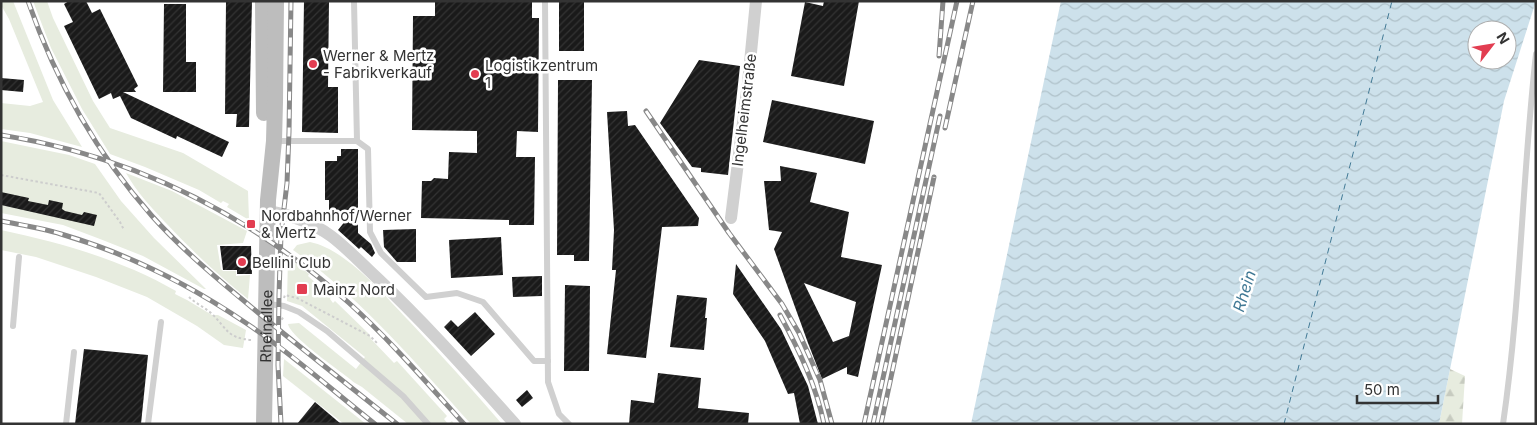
<svg xmlns="http://www.w3.org/2000/svg" width="1537" height="425" viewBox="0 0 1537 425" font-family="Inter,sans-serif">
	<style>
		.green { fill: #e7ecdf }
		.forest { fill: url(#forest-firs) }
		.water { fill: url(#water-waves); fill-rule: evenodd }
		.lines { fill: none; stroke-linecap: round; stroke-linejoin: round }
		.ferry { stroke: #417995; stroke-width: 1; stroke-dasharray: 6 5; stroke-linecap: butt }
		.building { fill: url(#building-hatch); fill-rule: evenodd }
		.path { stroke: #cdcdcd; stroke-width: 2; stroke-dasharray: 2.5 2.5; stroke-linecap: butt }
		.service { stroke: #d0d0d0; stroke-width: 6 }
		.minor { stroke: #d0d0d0; stroke-width: 12 }
		.secondary { stroke: #bdbdbd; stroke-width: 16 }
		.rail-casing { stroke: #888; stroke-width: 5 }
		.rail { stroke: #fff; stroke-width: 3; stroke-dasharray: 9; stroke-linecap: butt }
		.poi-dot { fill: #e23d51; stroke: #fff; stroke-width: 2 }
		.labels { text-anchor: middle; dominant-baseline: central; stroke-width: 5; stroke-linejoin: round; paint-order: stroke }
		.poi-label { font-size: 15px; fill: #333; stroke: #fff; text-anchor: start }
		.street-label { font-size: 15px; fill: #333; stroke: #fff }
		.water-label { font-size: 16px; font-style: italic; fill: #417995; stroke: #fff }
	</style>
	<defs>
		<pattern id="forest-firs" width="22" height="20" patternUnits="userSpaceOnUse" patternTransform="scale(1.25)"><rect width="22" height="20" fill="#e7ecdf"/><path d="M5 1l3.5 6h-7zM16 11l3.5 6h-7z" fill="#c7cbc0"/></pattern>
		<pattern id="water-waves" width="16" height="10" patternUnits="userSpaceOnUse" patternTransform="scale(1.25)"><rect width="16" height="10" fill="#cde1eb"/><path d="M0 5q4-4 8 0t8 0" fill="none" stroke="#b0c2ca"/></pattern>
		<pattern id="building-hatch" width="6" height="6" patternUnits="userSpaceOnUse" patternTransform="scale(1.25)"><rect width="6" height="6" fill="#1a1a1a"/><path d="M-1 1l2-2M0 6l6-6M5 7l2-2" fill="none" stroke="#333"/></pattern>
	</defs>
	<rect width="100%" height="100%" fill="#fff"/>
	<g class="green">
		<path d="M1 1H13L53 100 82 147 30 133 1 129V103L30 106 43 102 9 19 1 5Z"/>
		<path d="M33 1H47L53 18 93 101 110 128 183 153 248 191 249 220 227 207 229 204 223 201 221 203 199 190 145 167 110 154 82 109 51 48Z"/>
		<path d="M1 141 69 155 95 164 121 201 154 238 206 289H204L143 256 100 239 63 225 1 213Z"/>
		<path d="M126 173 172 191 247 231 243 243 217 245 221 269 223 271H236V276L250 275 248 299C218 275 190 249 164 221 150 206 136 191 126 173Z"/>
		<path d="M1 230C62 243 122 260 176 291L175 294 187 300 212 315H218L246 330 243 348 224 345 197 326 147 297 96 277 36 257 1 250Z"/>
		<path d="M310 242C346 249 385 296 410 322 441 355 472 389 502 424H471C415 362 361 298 293 250L297 245Z"/>
		<path d="M288 257 309 274 308 276 331 297 330 299 333 303 335 301 369 334 371 339 394 363 397 361 447 416 444 419 448 424 452 421 454 424H408L362 387 355 383C342 372 290 337 288 324L299 323 356 369 365 357 302 306 287 301Z"/>
		<path d="M284 359 366 424H344L283 376Z"/>
	</g>
	<path class="forest" d="M1450 369 1465 376 1462 424H1439Z"/>
	<path class="water" d="M1061 1H1536L1504 101 1439 424H971ZM1477 30H1507V60H1477Z"/>
	<g class="lines">
		<path class="ferry" d="M1284 424 1392 1"/>
	</g>
	<g class="building">
		<path d="M69 1H86L92 13 100 9 138 86 134 89 136 92H123L229 142 222 157 177 136 176 139 131 118 120 96 113 99 111 93 99 99 64 26 73 22 64 4Z"/>
		<path d="M226 1H252L249 127H236L237 114H225Z"/>
		<path d="M304 1H329L328 87H338V133L302 132Z"/>
		<path d="M435 1H532V18H539L538 132 517 131 516 157H535L534 225H509V220L421 218 422 181H431L434 178 448 179 449 152 477 153V131L412 130 413 16H435Z"/>
		<rect x="559" y="1" width="25" height="50"/>
		<path d="M824 1H859L844 86 791 76 805 2 823 6Z"/>
		<path d="M164 4H186V62H196V92H163Z"/>
		<path d="M699 60 740 66 728 175 701 172V168L692 167 660 123Z"/>
		<path d="M1 78 24 80 23 92 1 90Z"/>
		<path d="M558 80H592L589 261H574V255H557Z"/>
		<path d="M772 100 874 121 865 164 763 142Z"/>
		<path d="M627 111 628 126 635 125 699 218 698 226 662 227 646 358 607 354 616 270H612L614 230 607 112Z"/>
		<path d="M341 149H358V233L371 244 375 253 372 257 361 247 359 249 338 230 346 220H329V200H325V161H337V156H341Z"/>
		<path d="M780 166 817 173 810 202 849 212 841 257 882 265 858 377 847 374V367L822 379 808 343 774 249 782 232 769 230 764 181H781ZM804 283 856 302 849 336 833 342Z"/>
		<path d="M1 192 29 198 28 201 48 205 49 200 63 203 62 209 65 211 82 215 84 212 97 215 94 226 1 205Z"/>
		<path d="M416 229V262H397L384 247 383 230Z"/>
		<path d="M501 237 503 275 451 278 449 240Z"/>
		<path d="M220 246H251L252 274H237V270H223Z"/>
		<path d="M736 264 781 329 808 386 818 424H800L794 393 788 394 765 341 733 294Z"/>
		<path d="M542 276V296L513 297 512 277Z"/>
		<path d="M565 285 590 286 589 371H564Z"/>
		<path d="M677 295 707 298 705 318H707L704 350 670 347Z"/>
		<path d="M475 312 495 334 471 356 444 327 451 320 458 327Z"/>
		<path d="M84 349 148 355 141 424H75Z"/>
		<path d="M658 373 701 378 698 408 749 413 748 424H629L631 400 654 403Z"/>
		<path d="M527 390 533 398 522 407 516 400Z"/>
		<path d="M315 402 341 424H297Z"/>
	</g>
	<g class="lines">
		<g class="path">
			<path d="M1 175 99 193 120 222 124 230"/>
			<path d="M189 297C195 303 204 307 211 313 228 329 226 338 252 340"/>
			<path d="M284 298 285 295 297 298 370 336 378 344"/>
			<path d="M279 324 284 316"/>
		</g>
		<g class="service">
			<path d="M354 1 357 141 368 149 370 232 381 253 426 297 457 293 483 302 534 361H548"/>
			<path d="M545 1 548 382 559 414 569 424"/>
			<path d="M275 141H357"/>
			<path d="M268 304 284 306 299 312 327 331 403 396 428 424"/>
			<path d="M13 326 19 257"/>
			<path d="M66 424 74 352"/>
			<path d="M148 424 161 322"/>
			<path d="M1503 424C1521 301 1522 177 1536 54"/>
		</g>
		<g class="minor">
			<path d="M268 211C291 215 312 222 331 236 347 248 361 263 376 277 425 323 470 374 515 424"/>
			<path d="M731 218 748 83 756 1"/>
		</g>
		<g class="secondary">
			<path d="M263 1 264 113"/>
			<path id="s1" d="M264 424 268 200 274 141 275 102 276 1"/>
		</g>
		<defs>
			<g id="rail">
				<path d="M28 1C55 79 97 154 152 216 186 254 227 287 267 320 310 355 353 389 397 424"/>
				<path d="M939 56 943 1"/>
				<path d="M646 111 729 233 782 304 799 333 820 380 832 424"/>
				<path d="M945 128 973 1"/>
				<path d="M1 135C133 156 249 214 349 303 390 340 427 383 464 424"/>
				<path d="M1 221C21 225 42 228 61 234 126 253 190 285 246 323 291 353 332 390 375 424"/>
				<path d="M780 315C799 350 816 385 824 424"/>
				<path d="M281 424 278 365 279 295 281 234 287 183 289 132 291 1"/>
				<path d="M864 424 957 1"/>
				<path d="M873 424 940 116"/>
				<path d="M881 424 934 177"/>
			</g>
		</defs>
		<use href="#rail" class="rail-casing"/>
		<use href="#rail" class="rail"/>
	</g>
	<g class="poi-dot">
		<circle cx="313" cy="64" r="5"/>
		<circle cx="475" cy="74" r="5"/>
		<rect x="246" y="219" width="10" height="10" rx="2.5"/>
		<circle cx="242" cy="262" r="5"/>
		<rect x="296" y="283" width="12" height="12" rx="2.5"/>
	</g>
	<g class="labels">
		<g class="poi-label">
			<text x="323" y="55">Werner &amp; Mertz<tspan x="323" dy="17">- Fabrikverkauf</tspan></text>
			<text x="485" y="65">Logistikzentrum<tspan x="485" dy="17">1</tspan></text>
			<text x="261" y="215">Nordbahnhof/Werner<tspan x="261" dy="17">&amp; Mertz</tspan></text>
			<text x="252" y="262">Bellini Club</text>
			<text x="313" y="289">Mainz Nord</text>
		</g>
		<g class="street-label">
			<text transform="translate(744 110) rotate(-83)">Ingelheimstraße</text>
			<text stroke="none"><textPath href="#s1" startOffset="98">Rheinallee</textPath></text>
		</g>
		<g class="water-label">
			<text transform="translate(1244 291) rotate(-73)">Rhein</text>
		</g>
	</g>
	<rect width="1537" height="425" fill="none" stroke="#333333" stroke-width="5"/>
	<g transform="translate(1492 45) rotate(59)"><circle r="24" fill="#ffffff" stroke="#adadad"/>
	<path d="M0-4L9 19L0 12L-9 19Z" fill="#e23d51"/>
	<text y="-8" font-size="14" font-weight="bold" text-anchor="middle" fill="#333333">N</text>
	</g>
	<path d="M1357 395v8h81v-8" fill="none" stroke="#333333" stroke-width="2.5"/>
	<text x="1364" y="395" font-size="15" fill="#333333" stroke="#ffffff" stroke-width="4" paint-order="stroke">50 m</text>
</svg>
